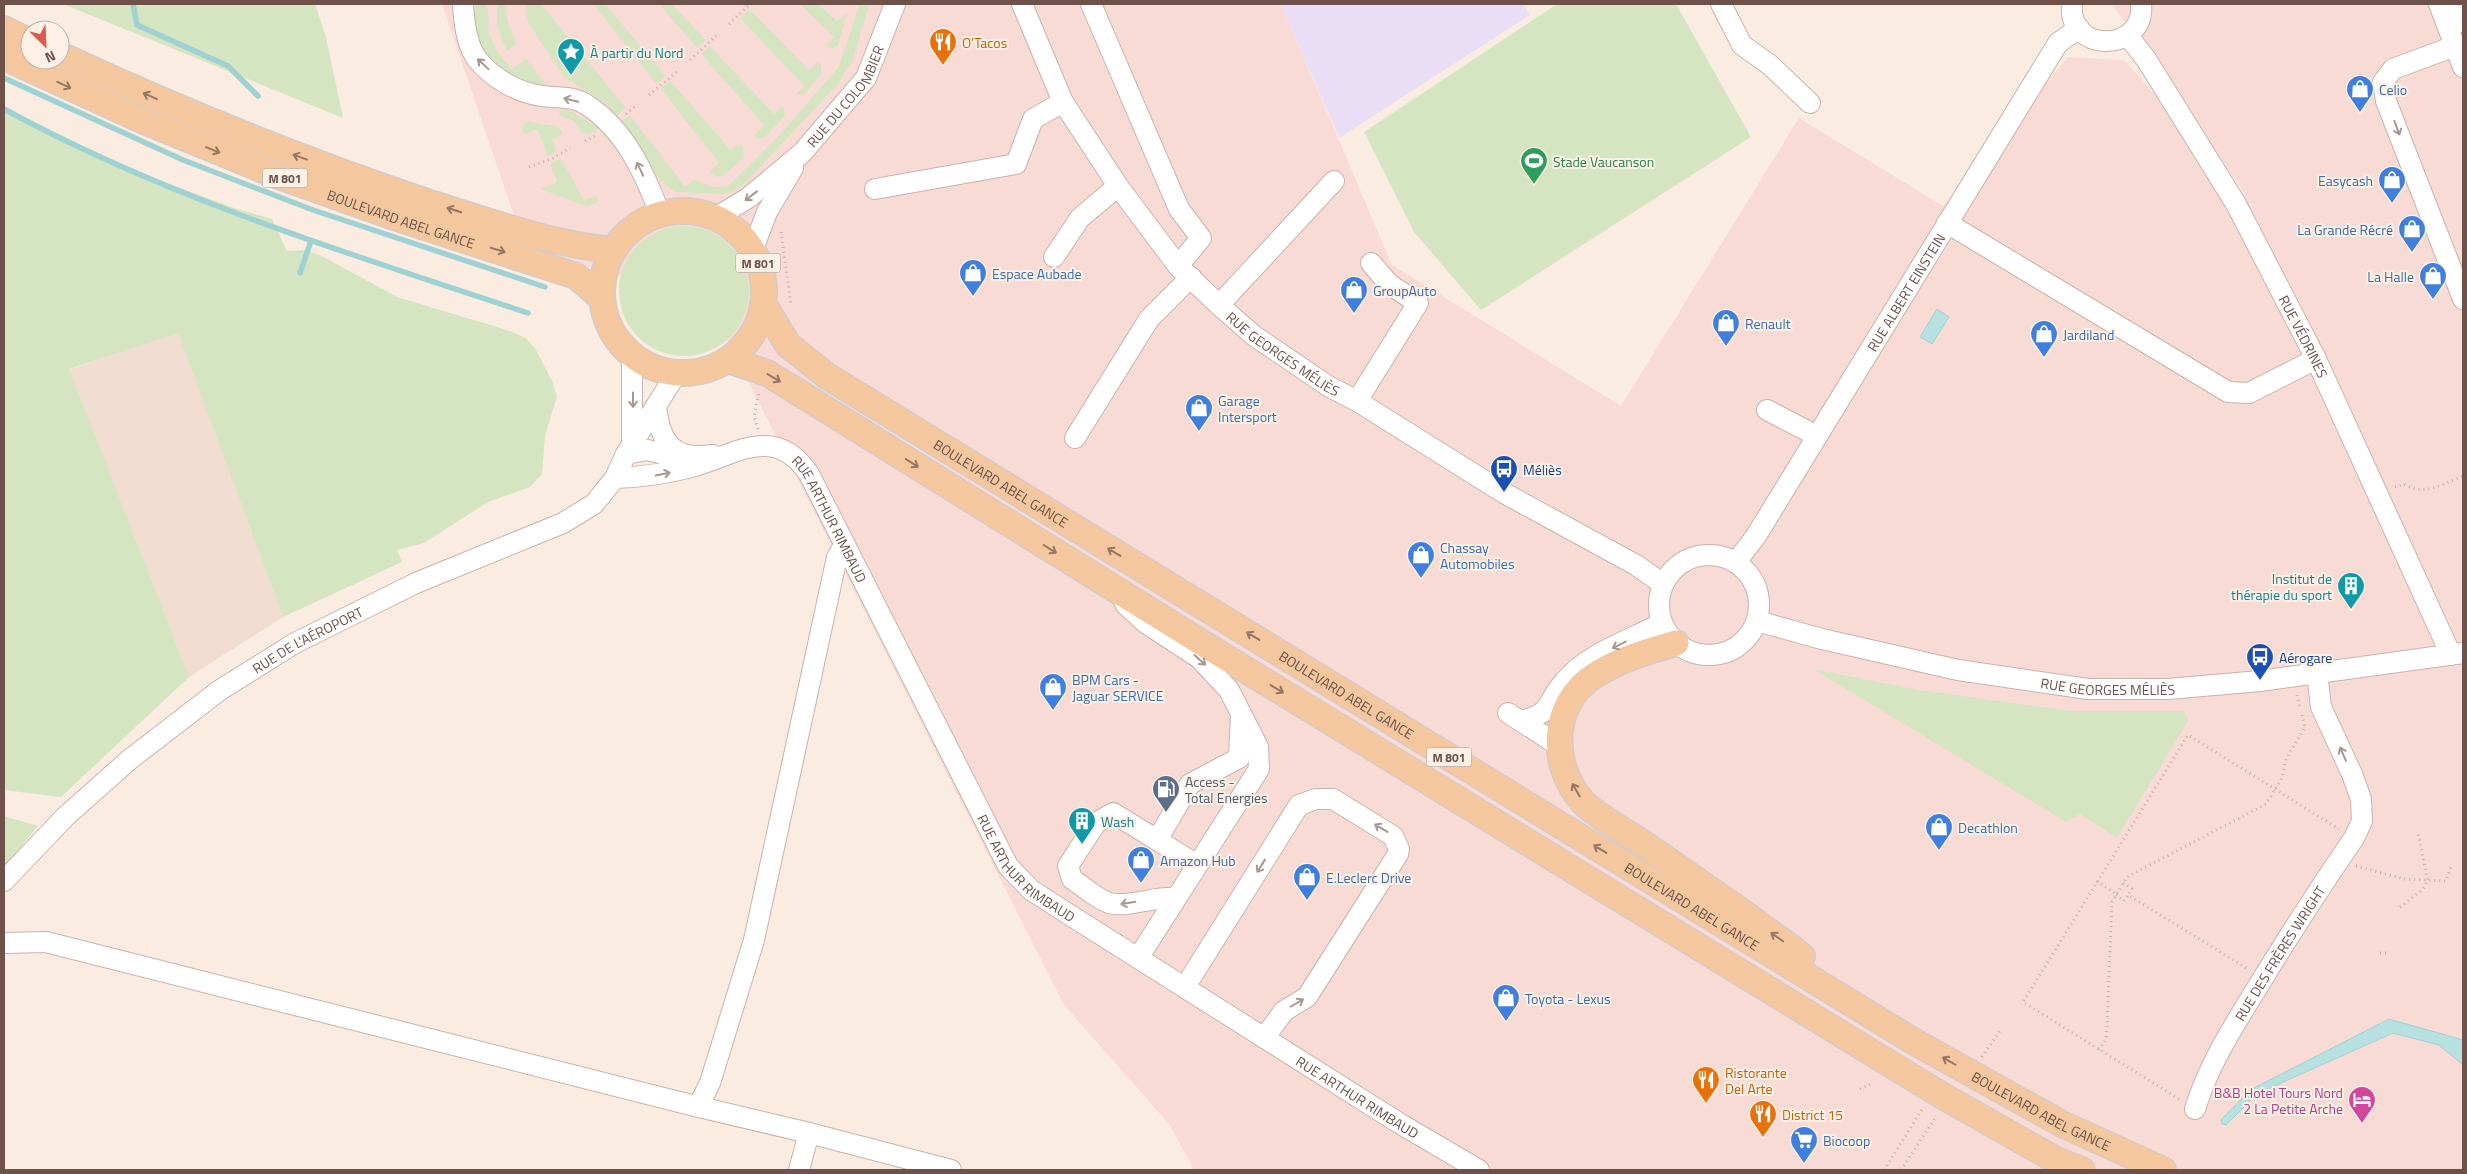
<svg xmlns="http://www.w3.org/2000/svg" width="2467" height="1174" viewBox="0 0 2467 1174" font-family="'Titillium Web',sans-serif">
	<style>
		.residential { fill: #f0ddd0 }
		.commercial { fill: #f9dbd5 }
		.education { fill: #e9def6 }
		.green { fill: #d5e5c1 }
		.water { fill: #b7e1e1; stroke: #9ed1d2 }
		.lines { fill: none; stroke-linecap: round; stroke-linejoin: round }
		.stream { stroke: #9ed1d2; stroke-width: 5.5 }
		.minor-casing { stroke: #c9b3a9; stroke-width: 22 }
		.major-casing { stroke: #d4cbc9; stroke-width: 28 }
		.path { stroke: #d1ab9e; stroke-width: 3; stroke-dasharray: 1 4; stroke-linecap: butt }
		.minor { stroke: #fff; stroke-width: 20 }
		.major { stroke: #f4c79e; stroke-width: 25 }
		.oneway { stroke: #a89792 }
		.oneway2 { stroke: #967563 }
		.labels { text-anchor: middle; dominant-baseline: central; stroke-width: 4; stroke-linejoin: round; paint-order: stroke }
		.shield { fill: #fdf1e6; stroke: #998279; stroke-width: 1 }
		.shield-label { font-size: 12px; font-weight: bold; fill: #6e524a }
		.food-label { font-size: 14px; fill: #c56008; stroke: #fdf1e6; text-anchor: start }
		.culture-label { font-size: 14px; fill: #0d838f; stroke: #fdf1e6; text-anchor: start }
		.shop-label { font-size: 14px; fill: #366cbe; stroke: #fdf1e6; text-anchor: start }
		.street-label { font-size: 14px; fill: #6e524a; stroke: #fdf1e6 }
		.leisure-label { font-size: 14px; fill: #27864d; stroke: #fdf1e6; text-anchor: start }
		.transit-label { font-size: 14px; fill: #164399; stroke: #fdf1e6; text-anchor: start }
		.service-label { font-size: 14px; fill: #4e5e75; stroke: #fdf1e6; text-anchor: start }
		.hotel-label { font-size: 14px; fill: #b23c85; stroke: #fdf1e6; text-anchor: end }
	</style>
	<rect width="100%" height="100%" fill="#faece1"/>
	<path class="residential" d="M178 332 283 617 189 677 68 370Z"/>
	<path class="commercial" d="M442 4H1281L1392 265 1621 406 1799 118 1943 206 2068 57 2124 60 2250 201 2112 4H2463V1170H1194L1170 1125 1064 1005 710 306 524 245Z"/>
	<path class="education" d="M1281 4H1524L1530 15 1339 138Z"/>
	<g class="green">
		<path d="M63 4H315L326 37 343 118Z"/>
		<path d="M477 4H485C491 12 487 21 489 31 492 46 502 58 511 69L526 59 549 89 506 77 480 52 474 17Z"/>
		<path d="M497 4H507L506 16 516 45 507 51 497 28Z"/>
		<path d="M528 4H541L626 108 617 115 603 101 564 77 528 22 526 10Z"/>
		<path d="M593 4H605L666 76 657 84Z"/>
		<path d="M659 4H671L706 40 697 48Z"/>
		<path d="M800 4H818L837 21 847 13 838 46 832 49 826 46 834 37Z"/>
		<path d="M860 4H869L854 58 838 84 743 185 727 194 675 192 665 185 655 173 652 174 640 145 622 121 630 115 685 187 694 180 714 187 728 186 773 142 838 68Z"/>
		<path d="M1557 4H1676L1751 137 1481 310 1414 232 1364 132Z"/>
		<path d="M749 9 809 70 818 62 821 66V75L803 95 796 94 804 86 740 18Z"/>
		<path d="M710 46 774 114 783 105 785 116 765 137 758 139 754 135 764 125 701 54Z"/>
		<path d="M670 81 731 150 740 143 743 147V158L724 175 717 177 709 172 719 163 661 89Z"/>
		<path d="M4 109 121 166 234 208 272 219 287 251 303 250 320 255 397 297 510 331 526 338 536 350 552 381 557 397 545 435 542 474 530 487 488 502 424 543 397 550 402 562 283 617 178 333 69 369 189 677 61 797 4 790Z"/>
		<path d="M560 110 571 111 599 128 589 135 582 133 574 121 559 115Z"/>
		<path d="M527 121 559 127 563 134 552 139 557 152 547 156 538 129 524 134 522 127Z"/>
		<path d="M561 158 584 201 595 196 599 201 587 207 541 189 557 182 550 163Z"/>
		<circle cx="684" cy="291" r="65"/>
		<path d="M1813 669 1919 690 2071 711H2185L2188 721 2117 838 2080 814 2066 822Z"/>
		<path d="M4 816 38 826 4 867Z"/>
	</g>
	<g class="water">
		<path d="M1937 309 1949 317 1932 344 1920 337Z"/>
		<path d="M2389 1019 2463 1040V1065L2439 1045 2393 1033 2272 1087 2255 1096 2226 1125 2222 1124 2221 1120 2250 1090Z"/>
	</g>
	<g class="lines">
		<g class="stream">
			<path d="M133 4 137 25 228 66 258 96"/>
			<path d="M4 78 183 160 313 210 545 287"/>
			<path d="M4 109C169 199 350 254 528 313"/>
			<path d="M300 273 311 241"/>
		</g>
		<defs>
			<g id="minor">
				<path d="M463 4C464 21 466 44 477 59 492 78 518 93 542 96 557 98 574 96 587 105 625 130 644 172 660 214"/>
				<path id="s1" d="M1022 4 1063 102 1118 186 1178 266 1219 305 1253 335 1328 386 1357 401 1504 493 1636 565 1663 584"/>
				<path d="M1091 4 1179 209 1201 238 1178 266"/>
				<path d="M1721 4 1742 45 1770 65 1810 103"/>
				<path d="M2072 4C2067 54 2146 53 2141 4"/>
				<path d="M2439 4 2463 67"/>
				<path d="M2456 4 2463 22"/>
				<path id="s2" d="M2127 35 2146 59 2236 204 2316 359 2451 655"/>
				<path d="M2455 46 2393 69 2383 82 2386 101 2463 299"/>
				<path d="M875 189 1016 164 1033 119 1063 102"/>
				<path id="s3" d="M715 218 748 198 802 153 866 78 895 4"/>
				<path d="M1947 223 2228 392 2249 393 2316 359"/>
				<path d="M753 249 767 212 793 168"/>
				<path d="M1054 257 1080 218 1118 186"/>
				<path d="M1219 305 1334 181"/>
				<path d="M1357 401 1418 303 1389 284 1371 263"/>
				<path d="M656 406C660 443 673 461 713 455"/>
				<path d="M1767 410 1817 436"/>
				<path d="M1075 438 1149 319 1191 277"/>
				<path d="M632 442V356"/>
				<path d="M626 454 647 450 681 458"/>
				<path id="s4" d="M615 478C641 477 666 474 691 467 734 456 774 422 809 474L1008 866 1031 890 1073 917 1399 1123 1479 1170"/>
				<circle cx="1709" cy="605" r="50"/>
				<path id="s5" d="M1736 562 1756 536 2058 43 2079 28"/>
				<path d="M1125 604 1147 624 1199 658 1229 690 1258 747 1259 769 1138 958"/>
				<path id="s6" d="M1757 621 1822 639 1958 670 2088 689H2168L2260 681 2463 653"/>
				<path d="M1508 713 1558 745"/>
				<path d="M1521 721C1554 713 1545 703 1564 682 1588 653 1630 640 1662 623"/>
				<path d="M1157 840 1113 813 1096 823 1068 866 1072 879C1084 887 1097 899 1109 903 1127 908 1156 896 1176 898"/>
				<path d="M1197 865 1157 840 1190 784 1239 758 1241 714"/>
				<path id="s7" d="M4 881 65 817 129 760 220 690 295 643 416 583 563 523 594 504 615 478 626 454 676 374"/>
				<path d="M4 943 46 942 691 1105 809 1133 951 1170"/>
				<path d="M1185 987 1299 805 1316 799H1333L1393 836 1399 849 1398 854 1307 997 1284 1011 1264 1038"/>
				<path d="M698 1107 710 1083 754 940 837 557 845 544"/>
				<path id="s8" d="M2195 1109C2209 1063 2235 1024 2260 983 2290 934 2321 886 2354 838L2362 821 2361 799 2352 774 2321 707 2317 673"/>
				<path d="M799 1170 809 1133"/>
			</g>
			<g id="major">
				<path d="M4 29 30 42"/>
				<path d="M60 55C181 111 304 161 430 203 491 222 550 244 613 250"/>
				<path id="s9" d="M4 57 144 121 276 175 400 219 576 276 602 298"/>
				<circle cx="683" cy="292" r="81"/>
				<path id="s10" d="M764 305 788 345 827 376 1913 1041 2062 1124 2163 1170"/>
				<path d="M728 360 767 373 1210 648 1941 1095 2056 1160 2082 1170"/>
				<path d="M1676 643C1648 651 1620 659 1595 675 1551 703 1549 763 1582 801 1592 813 1629 834 1644 844 1697 881 1751 917 1802 956"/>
			</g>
		</defs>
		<use href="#minor" class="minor-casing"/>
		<use href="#major" class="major-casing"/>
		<g class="path">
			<path d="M729 24 750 4"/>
			<path d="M690 60 717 35"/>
			<path d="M649 95 678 71"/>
			<path d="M626 114 637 105"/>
			<path d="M585 141 595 136"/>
			<path d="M529 167 553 158 570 148"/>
			<path d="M781 232 791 305"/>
			<path d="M758 429 754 416 759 392"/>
			<path d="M2395 487 2404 484C2424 497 2443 484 2463 476"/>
			<path d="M2297 695 2300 707"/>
			<path d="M2356 866 2404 879 2446 881 2452 864"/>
			<path d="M2097 881 2116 894"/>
			<path d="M2123 883 2132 889 2128 895"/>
			<path d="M2116 895 2124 901 2128 895 2248 969"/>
			<path d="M2400 907 2422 890 2428 881 2418 834"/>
			<path d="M2380 953H2389"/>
			<path d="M2099 1050 2106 1039 2107 1027 2112 902 2127 877 2266 804 2282 778 2286 759 2305 727 2302 715"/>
			<path d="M1982 1057 2001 1029"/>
			<path d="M1860 1089 1873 1083"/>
			<path d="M2179 1099 2023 1002 2188 735 2339 829"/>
			<path d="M1884 1170 1923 1108"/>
			<path d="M1901 1170 1936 1117"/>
		</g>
		<use href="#minor" class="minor"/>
		<use href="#major" class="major"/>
	</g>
	<defs><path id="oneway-shaft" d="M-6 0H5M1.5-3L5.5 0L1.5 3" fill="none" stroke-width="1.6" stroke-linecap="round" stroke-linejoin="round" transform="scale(1.25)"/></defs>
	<g class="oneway">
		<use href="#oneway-shaft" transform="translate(483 64) rotate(-137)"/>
		<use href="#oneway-shaft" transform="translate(571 100) rotate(-166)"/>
		<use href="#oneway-shaft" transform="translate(2397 128) rotate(69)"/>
		<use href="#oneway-shaft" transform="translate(640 169) rotate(-115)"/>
		<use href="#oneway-shaft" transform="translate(751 196) rotate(142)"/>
		<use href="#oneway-shaft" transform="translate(633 400) rotate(90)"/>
		<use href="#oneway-shaft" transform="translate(663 474) rotate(-12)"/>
		<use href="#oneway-shaft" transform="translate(1619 645) rotate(153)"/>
		<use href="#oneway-shaft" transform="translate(1200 660) rotate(42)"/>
		<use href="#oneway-shaft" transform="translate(2343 754) rotate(-114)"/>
		<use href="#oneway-shaft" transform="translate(1381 828) rotate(-149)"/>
		<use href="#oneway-shaft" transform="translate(1261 866) rotate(122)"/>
		<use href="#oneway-shaft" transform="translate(1128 903) rotate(170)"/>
		<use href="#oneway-shaft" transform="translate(1297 1003) rotate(-30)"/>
	</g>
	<g class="oneway2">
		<use href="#oneway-shaft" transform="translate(64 85) rotate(25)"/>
		<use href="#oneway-shaft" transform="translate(150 96) rotate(-156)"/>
		<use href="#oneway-shaft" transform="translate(213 150) rotate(22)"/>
		<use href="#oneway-shaft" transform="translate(300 157) rotate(-160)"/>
		<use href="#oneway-shaft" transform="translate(454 210) rotate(-162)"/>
		<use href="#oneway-shaft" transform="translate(498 250) rotate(17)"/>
		<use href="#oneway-shaft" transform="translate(774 378) rotate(31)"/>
		<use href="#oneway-shaft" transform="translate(912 463) rotate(32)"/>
		<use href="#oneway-shaft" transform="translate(1050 549) rotate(32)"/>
		<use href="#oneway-shaft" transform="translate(1114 552) rotate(-149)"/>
		<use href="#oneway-shaft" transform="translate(1253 636) rotate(-149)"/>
		<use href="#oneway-shaft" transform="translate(1277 689) rotate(31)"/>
		<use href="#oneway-shaft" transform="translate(1576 790) rotate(-120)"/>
		<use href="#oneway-shaft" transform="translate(1600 849) rotate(-149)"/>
		<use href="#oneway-shaft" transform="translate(1777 937) rotate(-145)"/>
		<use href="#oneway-shaft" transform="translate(1949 1061) rotate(-150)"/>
	</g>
	<defs>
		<symbol id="restaurant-pin" viewBox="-11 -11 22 30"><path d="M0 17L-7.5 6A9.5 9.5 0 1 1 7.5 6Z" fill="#e8710a" stroke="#fdf1e6"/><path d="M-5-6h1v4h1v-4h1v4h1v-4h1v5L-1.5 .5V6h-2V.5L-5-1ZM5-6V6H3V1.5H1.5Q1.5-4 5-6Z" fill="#fff"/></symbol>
		<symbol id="sight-pin" viewBox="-11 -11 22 30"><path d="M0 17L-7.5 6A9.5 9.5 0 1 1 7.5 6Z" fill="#0f9aa8" stroke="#fdf1e6"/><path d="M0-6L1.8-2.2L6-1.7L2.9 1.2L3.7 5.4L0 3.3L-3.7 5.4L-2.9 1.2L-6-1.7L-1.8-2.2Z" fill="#fff"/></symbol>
		<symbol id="shop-pin" viewBox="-11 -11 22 30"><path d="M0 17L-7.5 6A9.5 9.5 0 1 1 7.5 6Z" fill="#3f7fe0" stroke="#fdf1e6"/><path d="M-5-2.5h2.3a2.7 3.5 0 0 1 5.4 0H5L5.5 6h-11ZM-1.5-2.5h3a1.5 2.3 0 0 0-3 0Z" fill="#fff"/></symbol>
		<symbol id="stadium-pin" viewBox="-11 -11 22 30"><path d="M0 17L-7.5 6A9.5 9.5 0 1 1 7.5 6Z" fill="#2e9e5b" stroke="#fdf1e6"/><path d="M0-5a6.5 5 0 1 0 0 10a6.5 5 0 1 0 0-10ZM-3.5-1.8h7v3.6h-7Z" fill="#fff"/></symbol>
		<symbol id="bus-pin" viewBox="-11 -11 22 30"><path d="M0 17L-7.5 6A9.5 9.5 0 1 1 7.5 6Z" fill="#1a4fb4" stroke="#fdf1e6"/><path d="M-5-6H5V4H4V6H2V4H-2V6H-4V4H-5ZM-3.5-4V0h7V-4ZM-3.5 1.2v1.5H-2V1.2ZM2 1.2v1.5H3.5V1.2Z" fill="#fff"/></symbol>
		<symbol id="building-pin" viewBox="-11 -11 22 30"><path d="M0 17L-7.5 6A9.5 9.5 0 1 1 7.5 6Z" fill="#0f9aa8" stroke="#fdf1e6"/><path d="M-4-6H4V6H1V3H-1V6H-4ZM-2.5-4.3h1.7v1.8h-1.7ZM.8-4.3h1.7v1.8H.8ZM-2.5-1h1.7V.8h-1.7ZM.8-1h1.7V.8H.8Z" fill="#fff"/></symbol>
		<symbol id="fuel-pin" viewBox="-11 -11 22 30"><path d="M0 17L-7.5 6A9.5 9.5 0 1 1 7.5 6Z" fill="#5c6f8a" stroke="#fdf1e6"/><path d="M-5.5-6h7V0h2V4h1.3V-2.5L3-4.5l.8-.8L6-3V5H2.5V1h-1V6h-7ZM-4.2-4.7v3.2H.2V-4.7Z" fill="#fff"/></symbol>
		<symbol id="hotel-pin" viewBox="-11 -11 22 30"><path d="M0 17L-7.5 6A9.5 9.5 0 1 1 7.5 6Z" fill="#d1479c" stroke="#fdf1e6"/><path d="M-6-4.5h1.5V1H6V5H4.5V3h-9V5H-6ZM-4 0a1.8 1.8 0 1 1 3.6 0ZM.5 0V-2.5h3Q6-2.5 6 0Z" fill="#fff"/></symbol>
		<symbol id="supermarket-pin" viewBox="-11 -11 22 30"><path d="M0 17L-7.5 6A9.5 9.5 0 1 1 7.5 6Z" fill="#3f7fe0" stroke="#fdf1e6"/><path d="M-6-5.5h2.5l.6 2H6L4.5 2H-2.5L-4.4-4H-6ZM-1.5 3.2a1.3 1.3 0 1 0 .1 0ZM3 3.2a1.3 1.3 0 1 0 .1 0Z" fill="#fff"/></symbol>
	</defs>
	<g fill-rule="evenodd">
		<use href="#restaurant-pin" x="927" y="26" width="32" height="43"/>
		<use href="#sight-pin" x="555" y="36" width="32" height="43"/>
		<use href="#shop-pin" x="2344" y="73" width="32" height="43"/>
		<use href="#stadium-pin" x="1518" y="145" width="32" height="43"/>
		<use href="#shop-pin" x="2376" y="164" width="32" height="43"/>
		<use href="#shop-pin" x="2396" y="213" width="32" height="43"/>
		<use href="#shop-pin" x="957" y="257" width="32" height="43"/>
		<use href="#shop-pin" x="2417" y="260" width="32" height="43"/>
		<use href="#shop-pin" x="1338" y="274" width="32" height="43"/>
		<use href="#shop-pin" x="1710" y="307" width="32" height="43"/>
		<use href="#shop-pin" x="2028" y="318" width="32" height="43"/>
		<use href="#shop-pin" x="1183" y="392" width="32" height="43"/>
		<use href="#bus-pin" x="1488" y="453" width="32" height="43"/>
		<use href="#shop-pin" x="1405" y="539" width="32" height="43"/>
		<use href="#building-pin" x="2335" y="570" width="32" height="43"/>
		<use href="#bus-pin" x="2244" y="641" width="32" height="43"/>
		<use href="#shop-pin" x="1037" y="671" width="32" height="43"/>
		<use href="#fuel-pin" x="1150" y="773" width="32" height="43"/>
		<use href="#building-pin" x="1066" y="805" width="32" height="43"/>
		<use href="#shop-pin" x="1923" y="811" width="32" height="43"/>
		<use href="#shop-pin" x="1125" y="844" width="32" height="43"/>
		<use href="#shop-pin" x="1291" y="861" width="32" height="43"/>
		<use href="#shop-pin" x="1490" y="982" width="32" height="43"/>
		<use href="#restaurant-pin" x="1690" y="1064" width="32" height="43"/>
		<use href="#hotel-pin" x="2346" y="1084" width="32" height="43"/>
		<use href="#restaurant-pin" x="1747" y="1098" width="32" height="43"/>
		<use href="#supermarket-pin" x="1788" y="1124" width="32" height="43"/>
	</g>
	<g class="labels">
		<g class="shield">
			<rect x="262.5" y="168.5" width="45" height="19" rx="4"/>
			<rect x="735.5" y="253.5" width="45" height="19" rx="4"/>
			<rect x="1426.5" y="747.5" width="45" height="19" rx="4"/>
		</g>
		<g class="shield-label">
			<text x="285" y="178">M 801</text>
			<text x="758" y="263">M 801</text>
			<text x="1449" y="757">M 801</text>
		</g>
		<g class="food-label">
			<text x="962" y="42">O'Tacos</text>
			<text x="1725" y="1072">Ristorante<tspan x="1725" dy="16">Del Arte</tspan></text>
			<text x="1782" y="1114">District 15</text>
		</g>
		<g class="culture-label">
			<text x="590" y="52">À partir du Nord</text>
			<text x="2332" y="578" text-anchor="end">Institut de<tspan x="2332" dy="16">thérapie du sport</tspan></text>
			<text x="1101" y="821">Wash</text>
		</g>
		<g class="shop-label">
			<text x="2379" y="89">Celio</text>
			<text x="2373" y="180" text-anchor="end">Easycash</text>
			<text x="2393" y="229" text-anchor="end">La Grande Récré</text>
			<text x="992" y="273">Espace Aubade</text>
			<text x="2414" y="276" text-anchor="end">La Halle</text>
			<text x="1373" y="290">GroupAuto</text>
			<text x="1745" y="323">Renault</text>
			<text x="2063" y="334">Jardiland</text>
			<text x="1218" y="400">Garage<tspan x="1218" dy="16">Intersport</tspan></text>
			<text x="1440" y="547">Chassay<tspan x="1440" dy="16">Automobiles</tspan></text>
			<text x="1072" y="679">BPM Cars -<tspan x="1072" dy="16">Jaguar SERVICE</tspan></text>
			<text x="1958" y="827">Decathlon</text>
			<text x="1160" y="860">Amazon Hub</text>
			<text x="1326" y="877">E.Leclerc Drive</text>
			<text x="1525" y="998">Toyota - Lexus</text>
			<text x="1823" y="1140">Biocoop</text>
		</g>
		<g class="street-label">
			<text stroke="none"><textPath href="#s3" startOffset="181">RUE DU COLOMBIER</textPath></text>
			<text stroke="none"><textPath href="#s9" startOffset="429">BOULEVARD ABEL GANCE</textPath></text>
			<text stroke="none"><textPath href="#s5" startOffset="319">RUE ALBERT EINSTEIN</textPath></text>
			<text stroke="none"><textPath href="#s2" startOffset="350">RUE VÉDRINES</textPath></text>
			<text stroke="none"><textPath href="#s1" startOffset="444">RUE GEORGES MÉLIÈS</textPath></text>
			<text stroke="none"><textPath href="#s10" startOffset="301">BOULEVARD ABEL GANCE</textPath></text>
			<text stroke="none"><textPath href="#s4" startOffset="258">RUE ARTHUR RIMBAUD</textPath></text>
			<text stroke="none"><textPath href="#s7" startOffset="390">RUE DE L'AÉROPORT</textPath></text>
			<text stroke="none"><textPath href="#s6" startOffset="358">RUE GEORGES MÉLIÈS</textPath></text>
			<text stroke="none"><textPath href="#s10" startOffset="706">BOULEVARD ABEL GANCE</textPath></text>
			<text stroke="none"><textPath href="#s4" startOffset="662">RUE ARTHUR RIMBAUD</textPath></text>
			<text stroke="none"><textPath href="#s10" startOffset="1111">BOULEVARD ABEL GANCE</textPath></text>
			<text stroke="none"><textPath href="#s8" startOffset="178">RUE DES FRÈRES WRIGHT</textPath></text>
			<text stroke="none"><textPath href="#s4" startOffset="1068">RUE ARTHUR RIMBAUD</textPath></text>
			<text stroke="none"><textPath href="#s10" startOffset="1516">BOULEVARD ABEL GANCE</textPath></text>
		</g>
		<g class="leisure-label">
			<text x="1553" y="161">Stade Vaucanson</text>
		</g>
		<g class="transit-label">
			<text x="1523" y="469">Méliès</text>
			<text x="2279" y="657">Aérogare</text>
		</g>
		<g class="service-label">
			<text x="1185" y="781">Access -<tspan x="1185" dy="16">Total Energies</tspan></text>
		</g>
		<g class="hotel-label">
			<text x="2343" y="1092">B&amp;B Hotel Tours Nord<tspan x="2343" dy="16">2 La Petite Arche</tspan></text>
		</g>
	</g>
	<rect width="2467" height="1174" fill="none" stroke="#6e524a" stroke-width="10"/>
	<g transform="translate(45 45) rotate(156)"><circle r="24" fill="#fdf1e6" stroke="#c4b1a8"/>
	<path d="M0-4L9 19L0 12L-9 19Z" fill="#da5a4f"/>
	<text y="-8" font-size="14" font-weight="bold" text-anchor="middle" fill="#6e524a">N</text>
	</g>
</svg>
